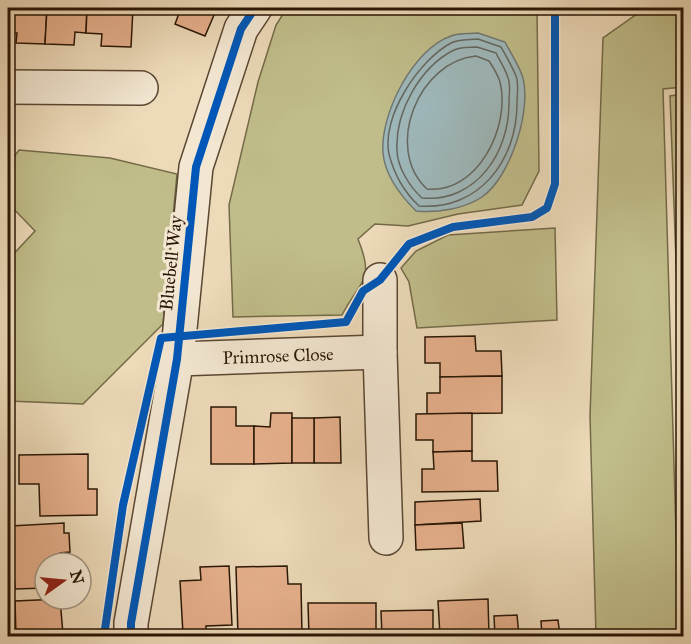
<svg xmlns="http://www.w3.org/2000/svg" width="691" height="644" viewBox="0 0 691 644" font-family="'IM FELL Great Primer',serif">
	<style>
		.green { fill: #c0bd8a; stroke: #746a48; stroke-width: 1.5 }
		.water { fill: #9eb8bb; stroke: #6f7772; stroke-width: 1.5 }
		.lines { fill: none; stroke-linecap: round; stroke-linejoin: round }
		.shore { stroke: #646760; stroke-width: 1.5 }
		.building { fill: #e6b08c; stroke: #291605; stroke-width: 1.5 }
		.minor-casing { stroke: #5a4732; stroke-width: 36 }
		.minor { stroke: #f3e7d2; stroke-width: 33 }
		.cycleway-casing { stroke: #f3e7d2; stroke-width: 11 }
		.cycleway { stroke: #0057b8; stroke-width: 8 }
		.labels { text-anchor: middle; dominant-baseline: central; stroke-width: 6; stroke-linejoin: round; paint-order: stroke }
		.street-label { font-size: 18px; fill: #291605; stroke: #f3e7d2 }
	</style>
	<rect width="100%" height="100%" fill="#eddab9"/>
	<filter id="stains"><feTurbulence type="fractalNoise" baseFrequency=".00333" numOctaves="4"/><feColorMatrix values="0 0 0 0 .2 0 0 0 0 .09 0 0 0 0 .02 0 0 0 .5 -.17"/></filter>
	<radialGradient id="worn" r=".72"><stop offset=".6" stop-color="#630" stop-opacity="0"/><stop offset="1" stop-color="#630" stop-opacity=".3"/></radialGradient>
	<g class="green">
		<path d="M287 8H537L539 171 522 205 458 214 408 226 375 224 358 239C375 281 361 279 342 315L233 317 229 205 258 82 276 25Z"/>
		<path d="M683 12V87L663 89 679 636H596L590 416 603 38 637 14Z"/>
		<path d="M683 94H684L683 453 670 96Z"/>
		<path d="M19 150 110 158 177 174 163 324 83 404 8 401V260L35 231 8 203V165Z"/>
		<path d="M555 228 557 320 417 328 409 282 401 268 416 251 448 235Z"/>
	</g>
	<path class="water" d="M478 33 505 42C510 52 518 64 522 75 533 107 511 177 482 197 464 209 437 213 416 211 401 196 385 175 383 153 380 114 413 49 451 36 459 33 470 34 478 33Z"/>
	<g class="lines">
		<g class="shore">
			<path d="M478 39 501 47C506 56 512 66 516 76 519 84 517 95 517 104 517 160 479 211 419 206 404 192 394 174 389 154 381 117 419 60 451 43 458 39 470 40 478 39Z"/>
			<path d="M477 47 496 53C500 61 506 70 508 78 511 85 509 94 509 101 510 151 477 203 422 198 410 187 397 167 397 150 395 112 420 67 454 50 460 47 470 47 477 47Z"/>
			<path d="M476 56 489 61C493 67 498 75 500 82 511 126 478 194 427 189 383 148 419 61 476 56Z"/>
		</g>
	</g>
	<g class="building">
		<path d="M8 8H47L45 44 16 43 17 33H8Z"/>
		<path d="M47 8H87L86 33 75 32 74 45 45 44Z"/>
		<path d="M87 8H133L131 47 101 46 102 34 86 33Z"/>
		<path d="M181 8H217L205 36 175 24Z"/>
		<path d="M475 336 476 351H501L502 376 440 377V363H425V337Z"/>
		<path d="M502 376V413L427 414V393H440V377Z"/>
		<path d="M211 407H236V426H254V464H211Z"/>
		<path d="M271 413H292V463L254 464V426L270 427Z"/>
		<path d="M472 413V451L433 452V440H416V414Z"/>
		<path d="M340 417 341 463H314V418Z"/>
		<rect x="292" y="418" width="22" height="45"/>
		<path d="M472 451V461H497L498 491 422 492V469H434L433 452Z"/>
		<path d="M88 454V489H97V515L40 516 39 484H19V455Z"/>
		<path d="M480 499 481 521 415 525V502Z"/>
		<path d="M64 523V533H69L70 552 60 553 61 563H45V588L15 589 11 526Z"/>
		<path d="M462 523 464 548 416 550 415 525Z"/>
		<path d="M229 566 232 625 206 626V633L183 634 180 581 201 580 200 567Z"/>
		<path d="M287 566 288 584H301L302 636H277V630L262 631V635L238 636 236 567Z"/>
		<path d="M60 599 63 634H70V636H16L15 601Z"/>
		<path d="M488 599 489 636H440L438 601Z"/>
		<path d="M308 603H376V636H309Z"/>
		<path d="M433 610V636H382L381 611Z"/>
		<path d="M517 615 519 636H495L494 616Z"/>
		<path d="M558 620 560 636H542L541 621Z"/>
	</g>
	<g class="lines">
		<defs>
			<g id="minor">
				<path d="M8 87 141 88"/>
				<path d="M380 280V352L386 538"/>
				<path d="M177 359 380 352"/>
				<path d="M131 636V623L177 359 196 167 241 29 255 8"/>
			</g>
		</defs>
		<use href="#minor" class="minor-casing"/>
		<use href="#minor" class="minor"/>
		<defs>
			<g id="cycleway">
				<path d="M104 636 123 505 161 338 346 322 363 291 380 280 409 244 453 227 532 217 547 208 555 184V8"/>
				<path d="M131 636V623L177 359 196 167 241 29 255 8"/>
			</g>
		</defs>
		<use href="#cycleway" class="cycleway-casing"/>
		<use href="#cycleway" class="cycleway"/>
	</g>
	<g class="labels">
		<g class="street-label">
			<text transform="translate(171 263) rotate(-84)">Bluebell Way</text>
			<text transform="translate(278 356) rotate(-2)">Primrose Close</text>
		</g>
	</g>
	<rect width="691" height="644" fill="none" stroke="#eddab9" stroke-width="30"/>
	<rect x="9" y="9" width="673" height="626" fill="none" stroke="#291605" stroke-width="3"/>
	<rect x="15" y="15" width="661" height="614" fill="none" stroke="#291605" stroke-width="1.5"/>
	<g transform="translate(63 581) rotate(75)"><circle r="28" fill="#f3e7d2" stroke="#a29380" stroke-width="1.5"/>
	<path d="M0-4.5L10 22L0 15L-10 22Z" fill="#8f2418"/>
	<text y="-9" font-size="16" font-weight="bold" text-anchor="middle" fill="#291605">N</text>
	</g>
	<rect width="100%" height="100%" filter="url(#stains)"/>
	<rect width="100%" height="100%" fill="url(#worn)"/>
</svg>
